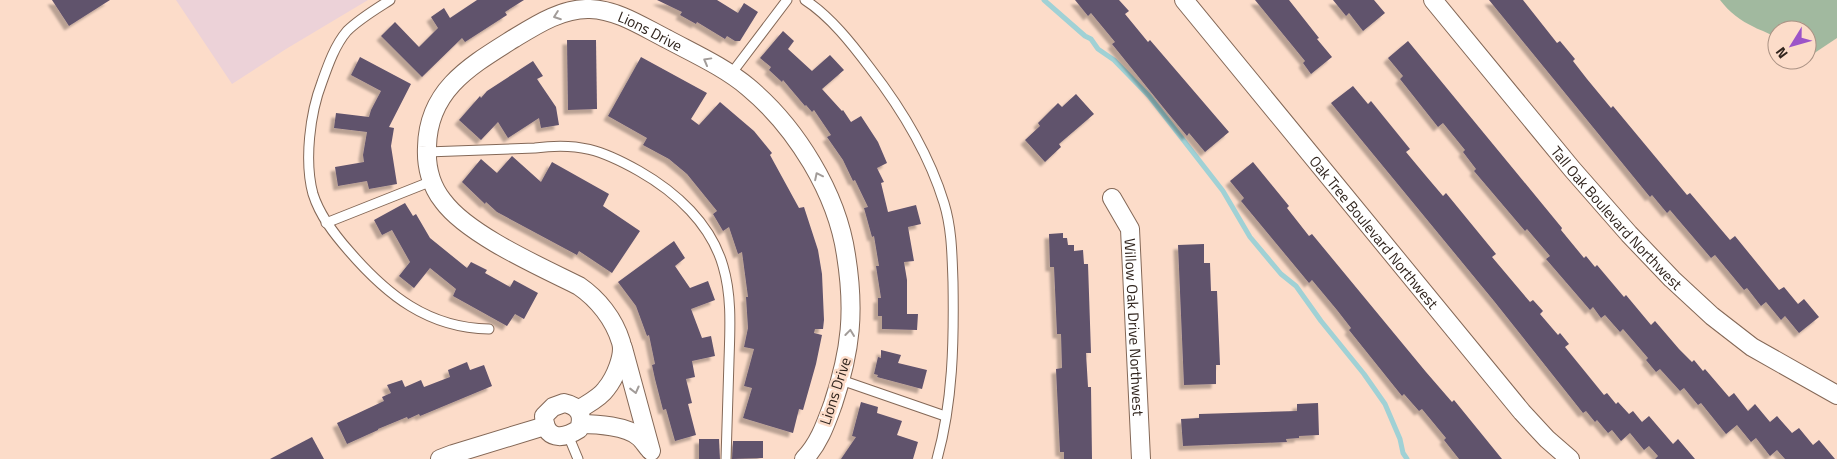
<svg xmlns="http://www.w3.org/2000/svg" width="1837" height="459" viewBox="0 0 1837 459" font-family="'Titillium Web',sans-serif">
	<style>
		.commercial { fill: #ecd2d8 }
		.green { fill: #a1b99f }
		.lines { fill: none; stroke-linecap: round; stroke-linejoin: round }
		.stream { stroke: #a0d1d5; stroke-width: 5 }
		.building { fill: #60526c; filter: url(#shadow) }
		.lane-casing { stroke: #846857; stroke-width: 11 }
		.street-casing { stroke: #846857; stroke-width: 20 }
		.lane { stroke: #fff; stroke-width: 9 }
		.street { stroke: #fff; stroke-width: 18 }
		.oneway { stroke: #a29c99 }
		.labels { text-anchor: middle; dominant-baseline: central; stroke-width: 5; stroke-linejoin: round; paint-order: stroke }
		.street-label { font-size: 15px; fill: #30241d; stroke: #fcdcc9 }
	</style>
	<defs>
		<filter id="shadow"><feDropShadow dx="-4.5" dy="4.5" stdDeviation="1" flood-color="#0004"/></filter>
	</defs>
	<rect width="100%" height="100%" fill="#fcdcc9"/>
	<path class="commercial" d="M176 0H368L286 49 232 84Z"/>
	<path class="green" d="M1720 0H1837V38L1807 58V30H1777V41C1772 33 1761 31 1754 27 1741 21 1729 12 1720 0Z"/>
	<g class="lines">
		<path class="stream" d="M1044 0 1085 36 1091 39 1098 49 1114 60 1149 96 1223 191 1250 237 1281 274 1296 286 1321 321 1364 374 1385 404 1400 439 1403 453 1407 459"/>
	</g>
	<g class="building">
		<path d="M52 0H110L69 26Z"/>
		<path d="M477 0H524L505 12 507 15 465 42 462 38 422 77 381 36 395 22 419 47 438 28 431 17 444 8 450 18Z"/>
		<path d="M657 0H717L738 13 744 3 758 12 740 41H735L727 36 725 39 697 22 696 24 680 15 682 12Z"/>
		<path d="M1075 0H1119L1129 11 1125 14 1148 42 1150 40 1229 132 1205 152 1189 133 1187 136 1167 112 1112 44 1115 42 1091 13 1088 16Z"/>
		<path d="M1255 0H1289L1319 38 1317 39 1332 57 1311 74 1303 63 1305 61Z"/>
		<path d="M1333 0H1374L1385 13 1363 31 1349 13 1346 16Z"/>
		<path d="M1489 0H1523L1557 43 1560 41 1575 59 1573 61 1587 79 1611 108 1613 106 1687 195 1690 193 1730 240 1735 236 1779 290 1784 287 1798 304 1804 299 1819 317 1799 333 1785 316 1781 320 1766 302 1761 306 1747 288 1744 290 1715 255 1711 258 1670 210 1667 213 1652 195 1650 197Z"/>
		<path d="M783 31 794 41 788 49 812 71 830 55 844 70 822 89 842 111 843 110 851 122 861 116 878 142 887 163 877 168 884 182 881 183 888 212 916 205 921 224 908 227 914 261 904 262 907 280V314H918L917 330 882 329V316H878V298H881L876 266H879L874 236 872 237 864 208 868 207 855 180 853 181 843 160 827 137 831 135 814 110 812 112 806 105 805 106 783 80 782 82 769 70 771 67 760 58Z"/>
		<path d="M567 40H596L597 109 568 110Z"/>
		<path d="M1408 41 1562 228 1561 230 1584 258 1586 256 1595 267 1597 265 1624 297 1626 295 1651 325 1655 321 1679 349 1692 362 1694 360 1703 371 1705 369 1729 397 1734 393 1748 411 1755 404 1770 422 1777 416 1792 433 1799 428 1813 445 1819 440 1835 459H1785L1777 450 1770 456 1756 438 1751 442 1737 425 1726 434 1701 403 1698 405 1684 388 1680 391 1660 369 1656 372 1646 360 1648 358 1623 329 1620 332 1605 315 1601 318 1593 307 1590 310 1546 259 1550 256 1527 229 1525 231 1474 171 1476 169 1463 152 1465 150 1443 123 1438 127 1400 79 1403 76 1388 58Z"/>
		<path d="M360 57 411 84 389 127 394 128 391 146 397 184 369 189 367 181 338 186 335 167 364 162 363 155 367 132 334 128 336 113 369 117 371 110 381 91 351 75Z"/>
		<path d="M641 57 707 93 691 119 699 125 720 102 754 131 772 153 770 155 799 208 804 207 818 250 822 274 824 320 823 329H815L814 333 822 335 816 364 803 410 799 409 793 433 743 418 752 388 744 386 754 349 744 347 748 328 746 297H748L742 252 738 254 729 227 723 231 713 214 717 211 687 174 669 159 643 145 647 138 608 116Z"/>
		<path d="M533 61 543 76 537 79 556 107 559 125 541 128 539 118 508 138 498 122 481 140 459 120 480 96 481 98 487 91Z"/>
		<path d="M1353 86 1368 104 1371 101 1410 149 1406 152 1426 176 1443 196 1446 193 1496 254 1492 257 1530 302 1533 300 1543 311 1540 314 1558 335 1560 333 1569 344 1565 347 1604 395 1607 393 1616 404 1618 402 1629 414 1633 411 1642 422 1649 416 1673 444 1678 439 1695 459H1655L1658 456 1649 446 1644 450 1630 433 1621 441 1612 430 1608 433 1597 420 1595 422 1586 411 1583 413 1494 301 1331 103Z"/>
		<path d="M1076 94 1094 114 1059 144 1061 147 1045 162 1025 140 1040 126 1038 123 1058 103 1062 107Z"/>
		<path d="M512 156 541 182 552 162 609 194 603 206 640 231 612 273 579 251 577 255 497 212 486 202 485 204 462 182 481 159 497 173Z"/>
		<path d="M1253 162 1289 206 1287 208 1309 236 1312 234 1426 372 1452 402 1454 400 1502 459H1459L1444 440 1446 438 1422 409 1419 411 1404 394 1402 396 1349 330 1351 328 1337 310 1312 280 1309 283 1241 201 1244 198 1230 181Z"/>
		<path d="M405 203 413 216 416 214 430 238 467 268 471 262 487 270 485 273 510 287 514 280 538 293 524 319 515 314 507 326 453 296 456 289 430 268 414 288 399 276 410 262 392 230 382 235 374 220Z"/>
		<path d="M1063 233V238H1067L1068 245H1074V251L1083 250 1084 264H1088L1091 353H1086L1088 387H1091L1092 459H1064V452H1060L1056 369 1062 368 1061 334H1057L1054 267H1050L1049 234Z"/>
		<path d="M674 241 685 258 675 266 690 288 708 281 715 300 691 309 702 338 711 336 715 356 692 361 695 377 686 379 692 403 688 404 696 435 675 441 666 409 663 410 655 379 652 365 655 364 649 335 647 336 636 306 618 282Z"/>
		<path d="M1204 244V263H1210L1211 291H1217L1220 365H1216V384L1184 385 1178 245Z"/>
		<path d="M881 350 901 355 898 363 927 370 922 389 877 377 878 375 874 374 878 357 881 358Z"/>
		<path d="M467 362 470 370 484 365 492 386 420 416 419 414 408 419 407 417 378 429V430L347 444 337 423 384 401 382 397 391 393 387 385 402 380 405 387 421 380 424 387 450 377 448 370Z"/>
		<path d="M861 402 878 407 877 413 902 421 897 435 918 442 913 459H841L856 437 852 436Z"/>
		<path d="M1318 403 1319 435 1299 436V438L1286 439 1287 442 1183 446 1181 419 1199 418V414L1297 411V404Z"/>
		<path d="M312 437 324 459H270Z"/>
		<path d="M699 439H719L720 459H699Z"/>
		<path d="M733 441H763V458L732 459Z"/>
	</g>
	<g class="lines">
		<defs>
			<g id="lane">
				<path d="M390 0C376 9 359 19 347 31 335 45 328 65 322 82 310 113 304 161 313 194 320 216 334 234 349 251 387 295 428 328 489 329"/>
				<path d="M805 0C830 16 852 44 870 68 901 108 929 154 944 203 952 229 952 256 953 282 954 341 953 402 937 459"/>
				<path d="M731 74 787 0"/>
				<path d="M427 152 535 148C578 142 602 150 639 171 676 192 711 224 723 266 732 296 730 329 729 360 728 393 727 426 726 459"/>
				<path d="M326 223 432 181"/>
				<path d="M841 380 945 416"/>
				<path d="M568 435 578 459"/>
			</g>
			<g id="street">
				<path id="s1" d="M1184 0 1522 412 1547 439 1570 459"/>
				<path id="s2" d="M1433 0 1572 169 1629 234 1672 279 1712 316 1752 347 1837 395"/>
				<path id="s3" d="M1112 198 1130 229 1141 459"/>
				<path d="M623 348 651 451"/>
				<path d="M564 403C579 406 584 415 579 429 562 440 545 440 544 416L553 407Z"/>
				<path id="s4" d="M578 410C587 404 600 398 606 389 615 378 625 355 621 342 614 319 598 299 579 286 541 267 468 235 443 201 431 186 426 166 427 147 428 90 470 66 513 39 536 25 562 8 590 9 618 10 643 27 667 39 695 54 724 67 748 87 796 127 837 193 846 255 855 311 851 350 833 404 826 423 819 444 804 459"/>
				<path d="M581 424C597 424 627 426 639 437 643 440 646 446 650 450"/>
				<path d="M440 459 453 454 545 426"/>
			</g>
		</defs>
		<use href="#lane" class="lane-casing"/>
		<use href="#street" class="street-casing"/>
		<use href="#lane" class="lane"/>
		<use href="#street" class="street"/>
	</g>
	<defs><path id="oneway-chevron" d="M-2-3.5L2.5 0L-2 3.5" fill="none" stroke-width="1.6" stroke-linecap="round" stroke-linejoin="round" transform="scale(1.25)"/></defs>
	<g class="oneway">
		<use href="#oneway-chevron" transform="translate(557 16) rotate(160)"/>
		<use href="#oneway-chevron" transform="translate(707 61) rotate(-151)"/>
		<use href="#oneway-chevron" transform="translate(818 176) rotate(-116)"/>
		<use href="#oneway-chevron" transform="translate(850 333) rotate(-83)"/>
		<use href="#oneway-chevron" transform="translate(635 390) rotate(76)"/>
	</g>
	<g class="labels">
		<g class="street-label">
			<text stroke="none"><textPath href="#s4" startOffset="670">Lions Drive</textPath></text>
			<text stroke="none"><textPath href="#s2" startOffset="285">Tall Oak Boulevard Northwest</textPath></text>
			<text stroke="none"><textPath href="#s1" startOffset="300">Oak Tree Boulevard Northwest</textPath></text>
			<text stroke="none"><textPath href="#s3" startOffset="134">Willow Oak Drive Northwest</textPath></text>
			<text transform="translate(835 391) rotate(-72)">Lions Drive</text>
		</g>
	</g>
	<g transform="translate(1792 45) rotate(233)"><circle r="24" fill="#fcdcc9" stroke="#aa9284"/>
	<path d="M0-4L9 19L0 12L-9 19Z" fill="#9c54c8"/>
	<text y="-8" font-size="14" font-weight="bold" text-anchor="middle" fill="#30241d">N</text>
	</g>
</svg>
